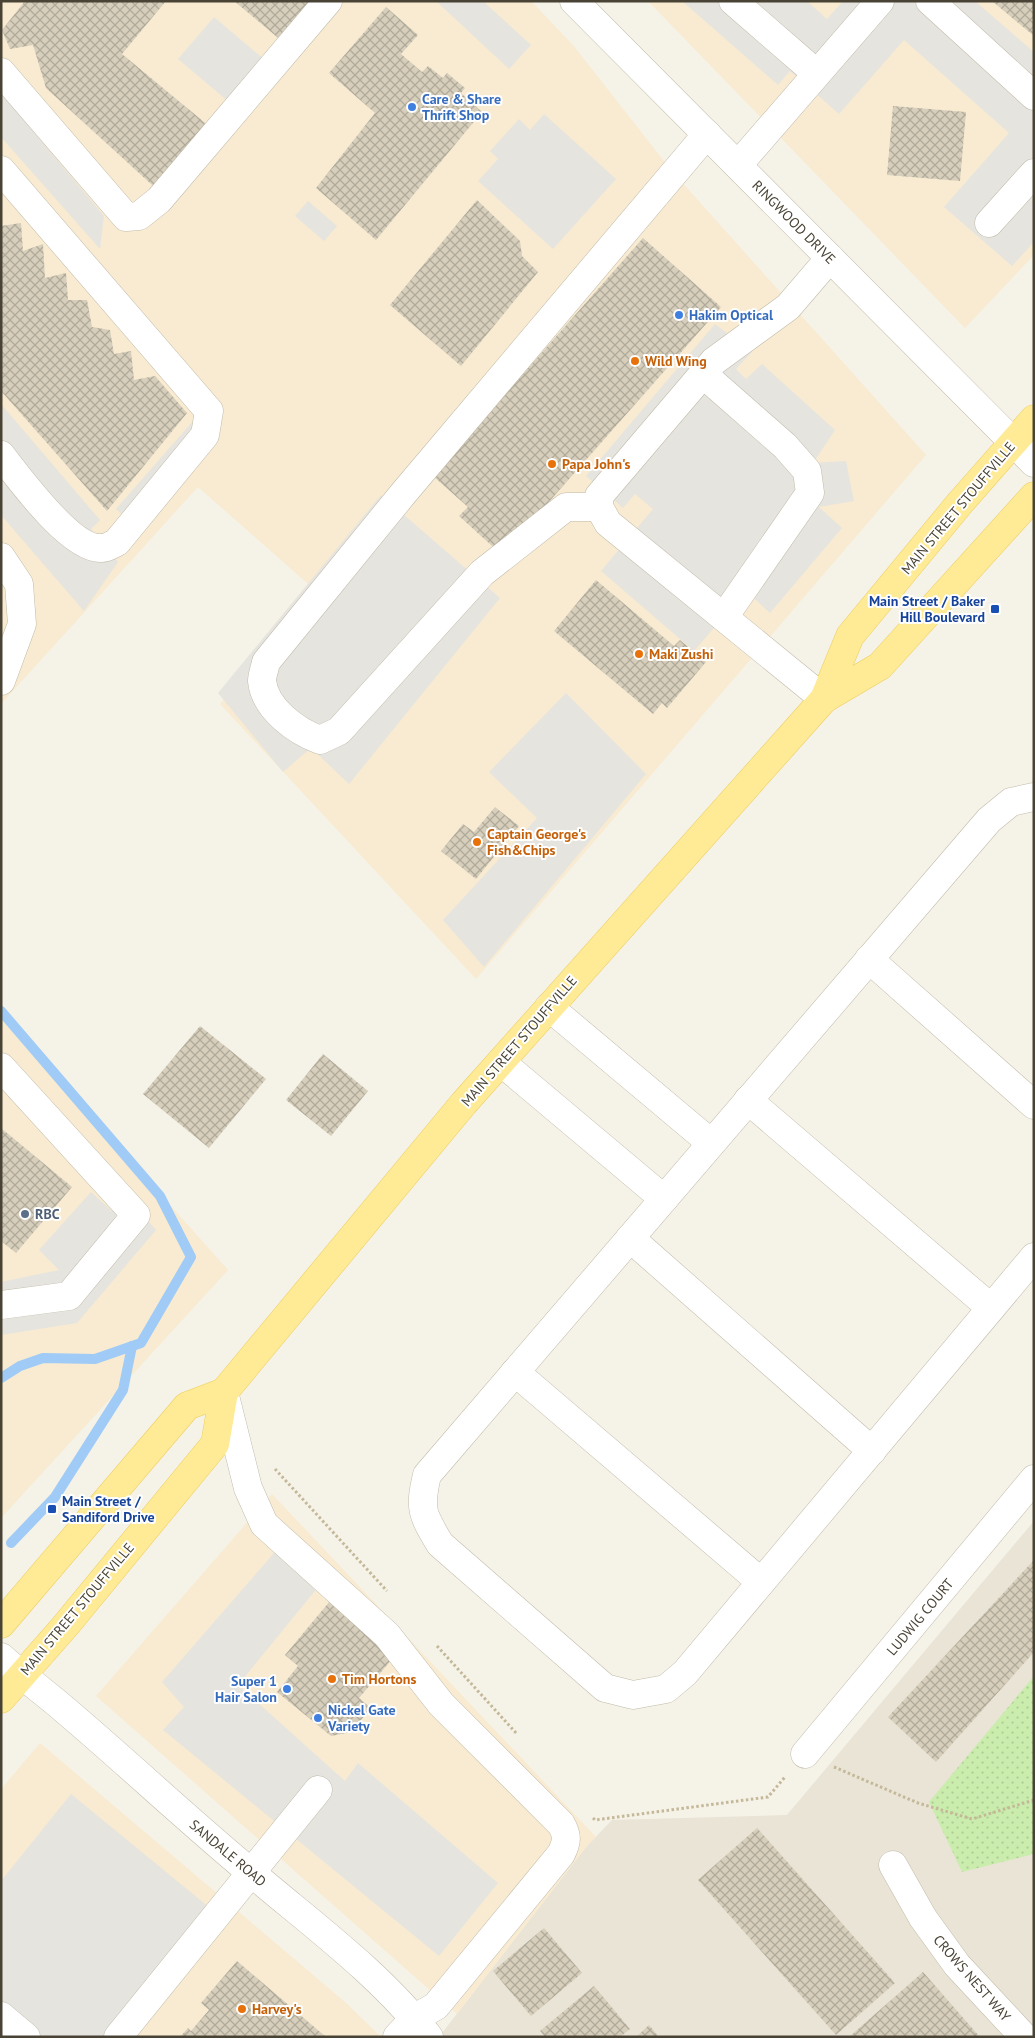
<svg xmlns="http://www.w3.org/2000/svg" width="1035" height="2038" viewBox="0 0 1035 2038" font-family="'PT Sans',sans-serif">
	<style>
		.residential { fill: #e9e4d5 }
		.commercial { fill: #f8ebd1 }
		.grass { fill: url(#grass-dots) }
		.parking { fill: #e6e4df }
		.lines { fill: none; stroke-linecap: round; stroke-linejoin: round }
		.stream { stroke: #9fcbf6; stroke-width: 10 }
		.building { fill: url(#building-cross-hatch) }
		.minor-casing { stroke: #c1bba9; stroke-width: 29 }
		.major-casing { stroke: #edce5d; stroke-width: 29 }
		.path { stroke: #c4b899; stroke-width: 3; stroke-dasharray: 2.5 2.5; stroke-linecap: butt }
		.minor { stroke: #fff; stroke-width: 28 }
		.major { stroke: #ffea96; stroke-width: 28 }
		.shop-dot { fill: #3f7fe0; stroke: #fff; stroke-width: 2 }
		.food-dot { fill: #e8710a; stroke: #fff; stroke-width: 2 }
		.transit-dot { fill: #1a4fb4; stroke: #fff; stroke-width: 2 }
		.service-dot { fill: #5c6f8a; stroke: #fff; stroke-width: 2 }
		.labels { text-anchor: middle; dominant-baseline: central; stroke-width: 4; stroke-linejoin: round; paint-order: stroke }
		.shop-label { font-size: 14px; font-weight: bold; fill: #366cbe; stroke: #fff; text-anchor: start }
		.street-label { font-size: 14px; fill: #494335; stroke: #fff }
		.food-label { font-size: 14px; font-weight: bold; fill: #c56008; stroke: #fff; text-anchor: start }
		.transit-label { font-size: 14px; font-weight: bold; fill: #164399; stroke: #fff; text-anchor: end }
		.service-label { font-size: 14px; font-weight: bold; fill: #4e5e75; stroke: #fff; text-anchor: start }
	</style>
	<defs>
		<pattern id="grass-dots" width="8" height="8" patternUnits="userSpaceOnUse" patternTransform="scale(1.25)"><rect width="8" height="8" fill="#caecad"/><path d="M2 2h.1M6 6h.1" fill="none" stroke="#afcc95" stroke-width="1.8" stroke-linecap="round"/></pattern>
		<pattern id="building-cross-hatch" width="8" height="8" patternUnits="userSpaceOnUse" patternTransform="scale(1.25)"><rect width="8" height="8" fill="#d7cfbc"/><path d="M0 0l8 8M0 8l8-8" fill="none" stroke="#b0aa9a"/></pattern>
	</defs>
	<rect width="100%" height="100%" fill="#f5f2e7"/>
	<path class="residential" d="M1034 1521V2037H439L586 1847 612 1820 787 1815Z"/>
	<g class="commercial">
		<path d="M1 1H531L573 45 671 170 926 455 476 979 220 704 316 591 198 487 1 704Z"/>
		<path d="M648 1H1034V255L965 328Z"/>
		<path d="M1 1016 228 1270 1 1518Z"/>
		<path d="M272 1494 596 1837 586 1847 457 2014 96 1696Z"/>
		<path d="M40 1743 345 2002 381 2037H1V1789Z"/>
	</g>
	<path class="grass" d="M1034 1676V1854L962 1872 929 1802Z"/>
	<g class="parking">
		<path d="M436 1H483L531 45 509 69Z"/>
		<path d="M682 1H807L827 19 843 1H975L1034 52V242L1012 266 944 207 1009 133 904 40 839 114 790 71 778 85Z"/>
		<path d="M214 17 265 60 229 102 178 59Z"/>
		<path d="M1 93 104 216 100 249 1 137Z"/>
		<path d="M544 114 616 179 553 249 478 181 498 159 490 151 519 119 530 130Z"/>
		<path d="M308 201 337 226 324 241 295 216Z"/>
		<path d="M715 324 752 352 736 369 746 379 762 364 835 430 813 463 846 461 854 501 819 507 842 528 770 613 746 591 694 651 601 571 653 509 635 494 623 508 586 476Z"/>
		<path d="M1 404 100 520 91 529 118 562 84 611 1 515Z"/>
		<path d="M194 420 212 436 134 525 116 509Z"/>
		<path d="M381 495 500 598 349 784 311 748 283 772 218 693Z"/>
		<path d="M566 693 646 774 484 967 443 920 537 818 489 772Z"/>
		<path d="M91 1192 112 1211 128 1198 156 1230 77 1323 1 1335V1282L59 1270 39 1250Z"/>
		<path d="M280 1546 319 1586 238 1685 345 1781 358 1763 498 1883 439 1956 163 1730 184 1707 162 1682Z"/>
		<path d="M71 1794 227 1922 133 2037H12L1 2014V1881Z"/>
	</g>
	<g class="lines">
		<g class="stream">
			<path d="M1 1011 160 1196 191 1257 141 1343 95 1359 43 1358 20 1366 1 1378"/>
			<path d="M11 1543 55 1497 123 1390 132 1346"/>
		</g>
	</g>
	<g class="building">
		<path d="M25 1H166L122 54 216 132 163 195 46 88 33 45 10 49 2 30Z"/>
		<path d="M234 1H324L288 46Z"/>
		<path d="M992 1H1034V36Z"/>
		<path d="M386 7 418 35 401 54 422 72 428 66 443 78 447 73 465 88 461 93 482 112 376 240 316 188 375 113 329 73Z"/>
		<path d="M893 106 966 112 960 181 887 175Z"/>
		<path d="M477 200 520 241 522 256 538 272 461 366 390 305Z"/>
		<path d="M21 223 23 251 43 244 45 278 66 273 68 300H87L92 327 110 330 114 354 131 351 134 380 155 376 187 413 107 511 1 391V226Z"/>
		<path d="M643 238 721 307 502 555 459 516 468 507 433 476Z"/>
		<path d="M596 580 674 646 680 640 706 662 667 708 662 703 653 714 554 631Z"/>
		<path d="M495 807 519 826 476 879 441 851 463 824 474 832Z"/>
		<path d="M200 1026 266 1079 209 1148 143 1094Z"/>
		<path d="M323 1054 368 1091 331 1136 286 1100Z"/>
		<path d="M1 1128 72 1187 16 1253 1 1241Z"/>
		<path d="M1034 1560V1652L936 1762 888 1717Z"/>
		<path d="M330 1601 393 1658 359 1698 371 1708 351 1732 331 1736 277 1692 298 1666 285 1655Z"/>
		<path d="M757 1828 895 1983 836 2035 698 1880Z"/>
		<path d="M544 1928 582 1973 531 2016 493 1971Z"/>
		<path d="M237 1961 326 2037H180L188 2028 191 2031 209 2010 201 2003Z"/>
		<path d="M923 1972 980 2037H849Z"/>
		<path d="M594 1986 630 2029 620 2037H545L540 2031Z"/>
		<path d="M649 2025 659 2037H636Z"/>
	</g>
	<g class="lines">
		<defs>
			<g id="minor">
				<path d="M574 1 1034 463"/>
				<path d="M733 1 816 73"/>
				<path d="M930 1 1034 96"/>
				<path d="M1 72 126 217 139 216 159 200 328 1"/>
				<path d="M738 165 880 1"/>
				<path d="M1 170 209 411 205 435 117 542C113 544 107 548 102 548 72 551 19 478 1 455"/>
				<path d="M989 223 1034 173"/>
				<path d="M703 374 785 446 807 471 810 493 724 617"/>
				<path d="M599 507H566L482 573 339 731 320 740C296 731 265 709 262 681 262 675 265 668 266 662L402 495 707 134"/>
				<path d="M1 557 19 584 22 624 1 681"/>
				<path d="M824 699 608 523 599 507V496L714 361 788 307 830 258"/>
				<path d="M1034 797 1011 802 989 820 427 1475C419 1509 422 1514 440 1544L605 1688 633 1695 666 1689 685 1673 1034 1257"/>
				<path d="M869 959 1034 1105"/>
				<path d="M549 1007 711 1143"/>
				<path d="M501 1062 664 1199"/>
				<path d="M1 1067 136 1215 69 1296 1 1305"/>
				<path d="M748 1100 991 1308"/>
				<path d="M630 1238 872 1451"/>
				<path d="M515 1372 761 1582"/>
				<path d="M224 1392 248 1488 264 1524 387 1635 441 1704 561 1824C568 1836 567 1842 561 1854L436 2006 415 2018 397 2037"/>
				<path d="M1 1657C22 1676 44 1692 65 1710 131 1766 193 1825 260 1880 317 1928 383 1977 429 2037"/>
				<path d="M805 1754 1034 1479"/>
				<path d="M893 1865 923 1918 957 1965 1024 2037"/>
				<path d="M1 2016 26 2037"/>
				<path d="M118 2037 318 1790"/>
			</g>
			<g id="major">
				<path d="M824 699 850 636 960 503 1034 419"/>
				<path d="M1 1624 187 1406 224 1392"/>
				<path d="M1 1699 66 1625 215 1444 224 1392 464 1103 824 699 880 666 1034 496"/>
			</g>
		</defs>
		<use href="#minor" class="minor-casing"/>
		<use href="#major" class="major-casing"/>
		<g class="path">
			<path d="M275 1469 387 1591"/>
			<path d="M437 1646 517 1734"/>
			<path d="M834 1767 918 1803 972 1819 1034 1800"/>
			<path d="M593 1818 595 1820 768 1797 785 1777"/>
		</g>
		<use href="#minor" class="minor"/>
		<use href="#major" class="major"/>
	</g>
	<g class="shop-dot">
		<circle cx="412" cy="107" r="5"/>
		<circle cx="679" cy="315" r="5"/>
		<circle cx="287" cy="1689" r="5"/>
		<circle cx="318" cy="1718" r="5"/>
	</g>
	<g class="food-dot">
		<circle cx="635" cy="361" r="5"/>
		<circle cx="552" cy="464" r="5"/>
		<circle cx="639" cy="654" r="5"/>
		<circle cx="477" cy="842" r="5"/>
		<circle cx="332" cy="1679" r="5"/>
		<circle cx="242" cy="2009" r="5"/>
	</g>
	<g class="transit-dot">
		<rect x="990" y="604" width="10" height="10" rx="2.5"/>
		<rect x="47" y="1504" width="10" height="10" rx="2.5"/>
	</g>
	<circle class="service-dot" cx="25" cy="1214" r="5"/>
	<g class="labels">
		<g class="shop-label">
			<text x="422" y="99">Care &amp; Share<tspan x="422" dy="16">Thrift Shop</tspan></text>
			<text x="689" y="315">Hakim Optical</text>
			<text x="277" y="1681" text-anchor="end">Super 1<tspan x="277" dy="16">Hair Salon</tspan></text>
			<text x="328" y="1710">Nickel Gate<tspan x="328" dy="16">Variety</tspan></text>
		</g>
		<g class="street-label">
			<text transform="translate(794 222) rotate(45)">RINGWOOD DRIVE</text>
			<text transform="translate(958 508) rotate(-50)">MAIN STREET STOUFFVILLE</text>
			<text transform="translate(519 1041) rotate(-49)">MAIN STREET STOUFFVILLE</text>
			<text transform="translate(77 1609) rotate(-50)">MAIN STREET STOUFFVILLE</text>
			<text transform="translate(920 1617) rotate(-50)">LUDWIG COURT</text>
			<text transform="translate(228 1853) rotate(40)">SANDALE ROAD</text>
			<text transform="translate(972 1978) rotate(49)">CROWS NEST WAY</text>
		</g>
		<g class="food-label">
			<text x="645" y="361">Wild Wing</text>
			<text x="562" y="464">Papa John's</text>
			<text x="649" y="654">Maki Zushi</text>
			<text x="487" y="834">Captain George's<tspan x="487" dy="16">Fish&amp;Chips</tspan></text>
			<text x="342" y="1679">Tim Hortons</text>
			<text x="252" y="2009">Harvey's</text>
		</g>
		<g class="transit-label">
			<text x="985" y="601">Main Street / Baker<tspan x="985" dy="16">Hill Boulevard</tspan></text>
			<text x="62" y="1501" text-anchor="start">Main Street /<tspan x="62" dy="16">Sandiford Drive</tspan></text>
		</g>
		<g class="service-label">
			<text x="35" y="1214">RBC</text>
		</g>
	</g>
	<rect width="1035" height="2038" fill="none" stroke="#494335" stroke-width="5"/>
</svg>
